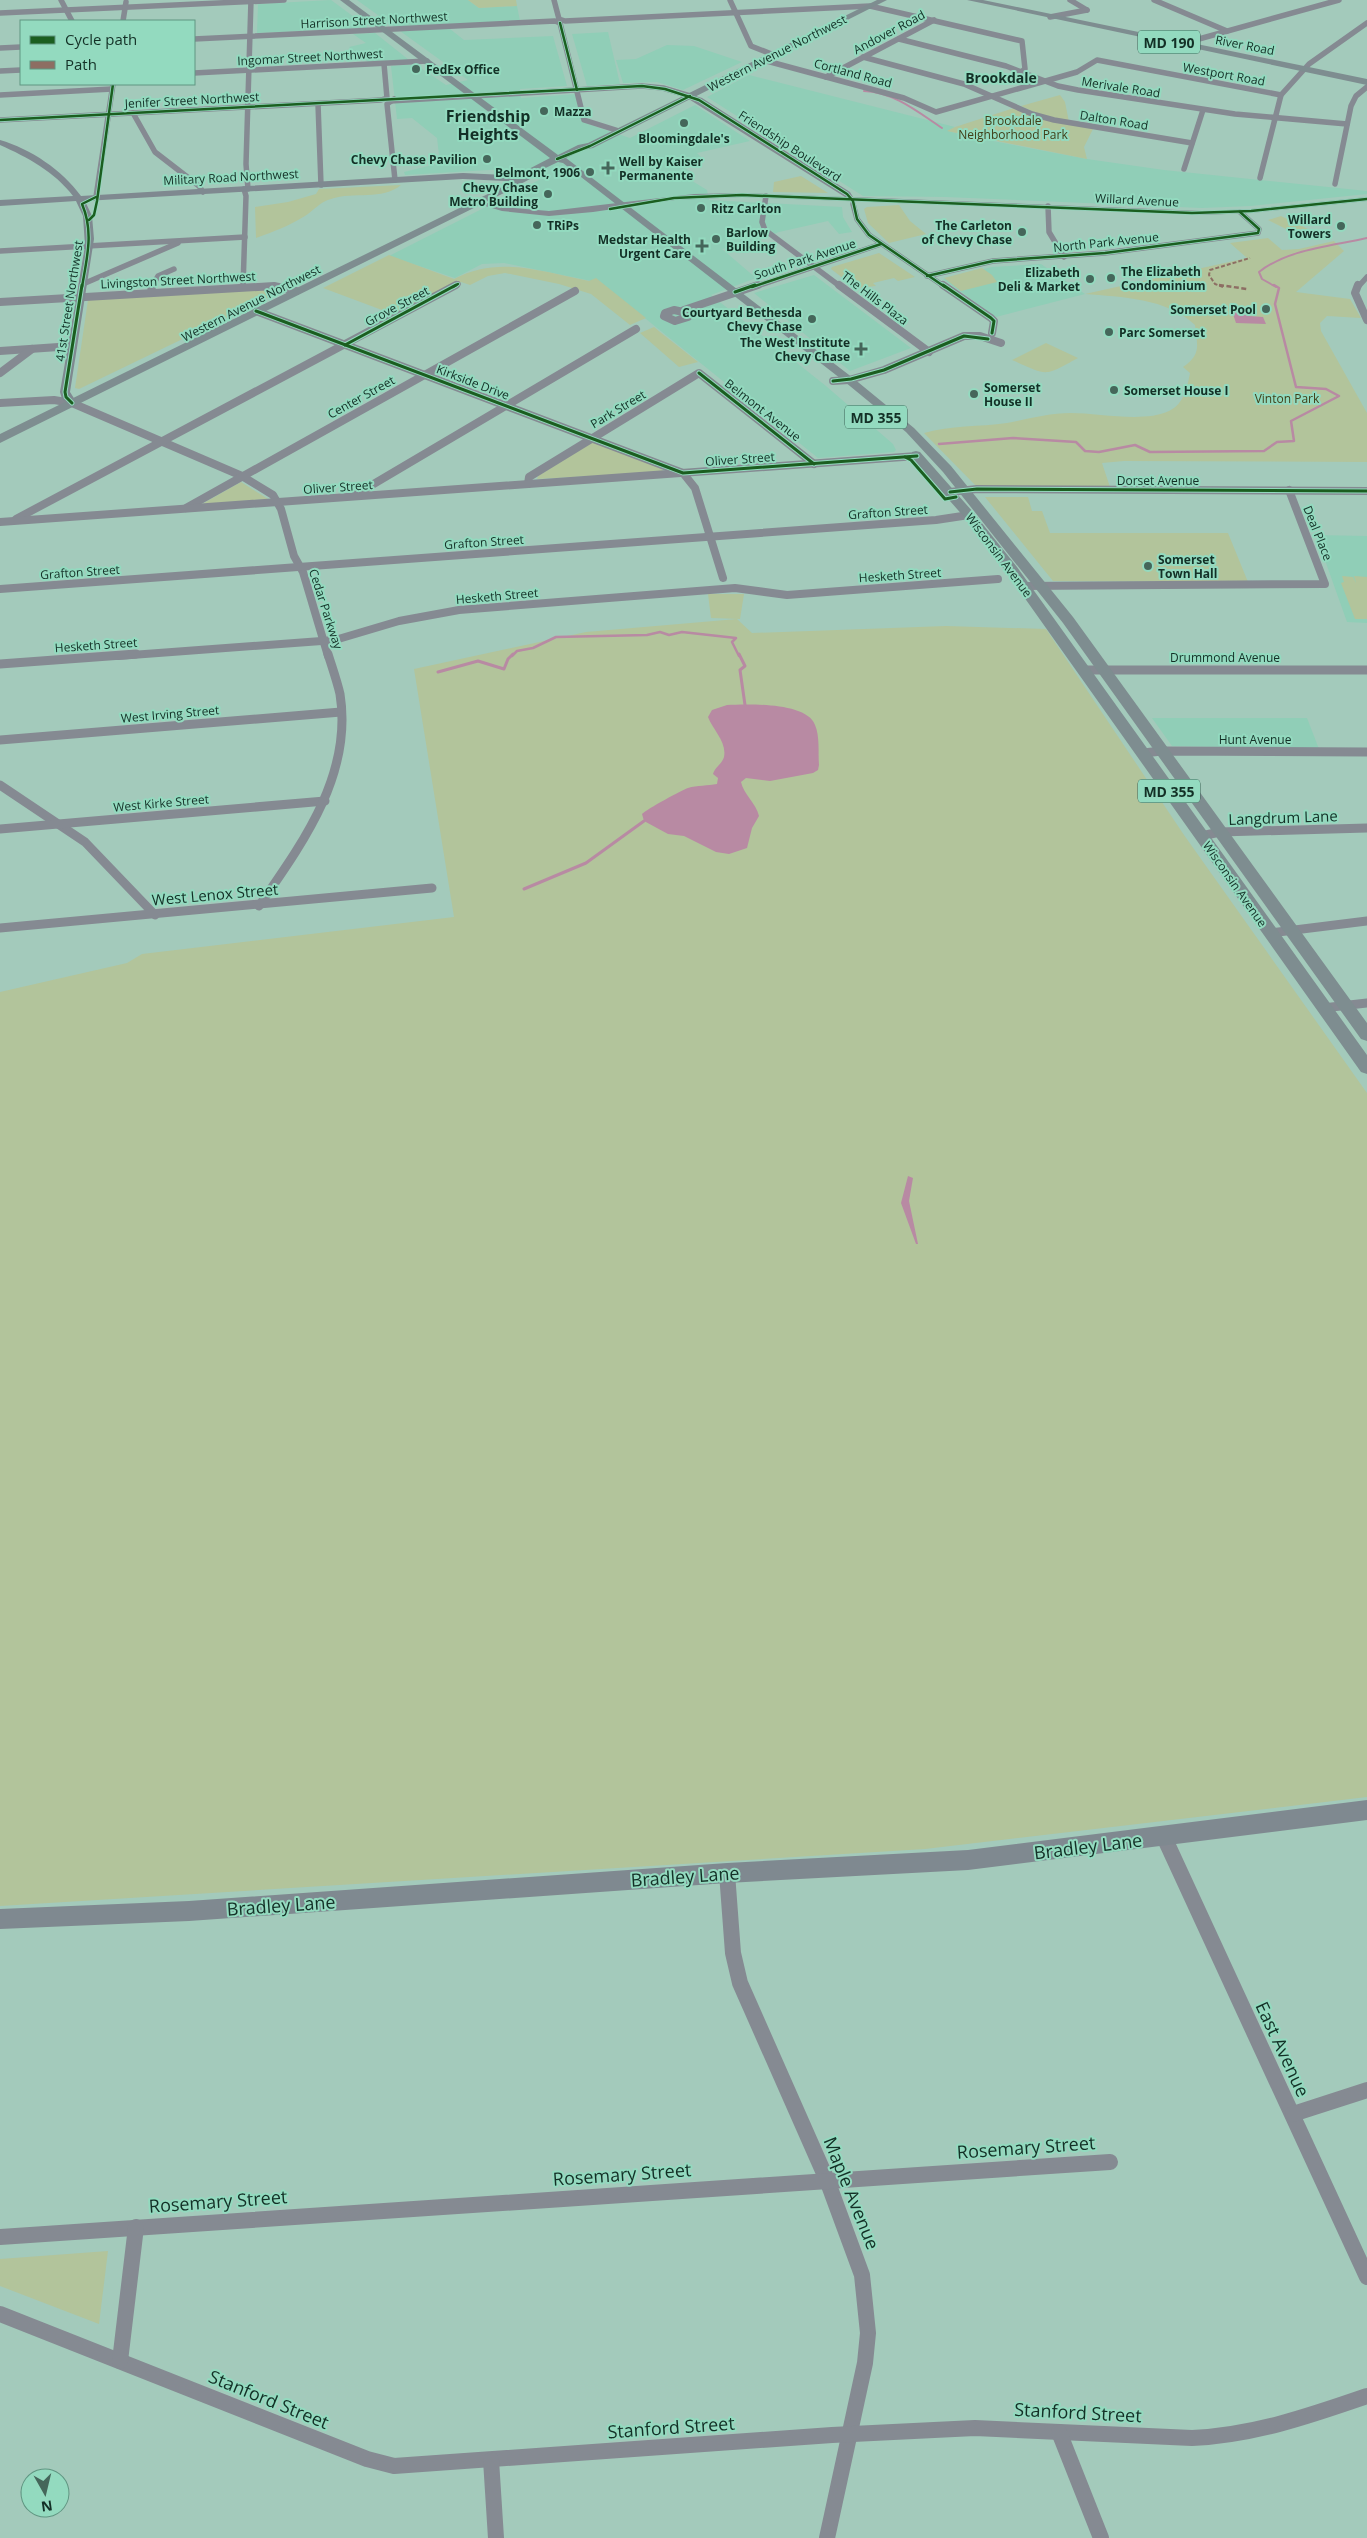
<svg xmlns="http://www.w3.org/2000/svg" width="1367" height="2538" viewBox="0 0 1367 2538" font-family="'Open Sans',sans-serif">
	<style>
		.built { fill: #90ceb7 }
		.green { fill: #b2c49b }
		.water { fill: #b88aa3 }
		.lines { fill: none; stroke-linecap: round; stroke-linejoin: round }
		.stream-far2 { stroke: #b88aa3; stroke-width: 2 }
		.stream-far1 { stroke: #b88aa3; stroke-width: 2.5 }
		.stream { stroke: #b88aa3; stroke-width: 3 }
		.minor-far3 { stroke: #858a92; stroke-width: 5.5 }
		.minor-far2 { stroke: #858a92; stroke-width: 8 }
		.minor-far1 { stroke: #858a92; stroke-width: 9 }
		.minor { stroke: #858a92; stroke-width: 16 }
		.tertiary { fill: #858a92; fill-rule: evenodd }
		.secondary { fill: #7f8990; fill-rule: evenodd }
		.primary { fill: #7e8d90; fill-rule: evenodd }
		.quiet-far1 { stroke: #8d6e63; stroke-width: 2; stroke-dasharray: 4 2; stroke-linecap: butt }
		.quiet { stroke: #8d6e63; stroke-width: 2.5; stroke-dasharray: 5 2.5; stroke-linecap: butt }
		.cycleway-far1-casing { stroke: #93dabf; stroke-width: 4 }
		.cycleway-casing { stroke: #93dabf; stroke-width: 5 }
		.cycleway-far1 { stroke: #1b5e20; stroke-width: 2.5 }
		.cycleway { stroke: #1b5e20; stroke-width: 3 }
		.poi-dot { fill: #45665a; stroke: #93dabf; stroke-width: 2 }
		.labels { text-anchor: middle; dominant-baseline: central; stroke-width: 4; stroke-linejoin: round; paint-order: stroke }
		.far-street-label { font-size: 12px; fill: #133026; stroke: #93dabf }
		.far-poi-label { font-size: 12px; font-weight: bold; fill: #133026; stroke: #93dabf; text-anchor: start }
		.far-park-label { font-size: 12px; fill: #403f18; stroke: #93dabf }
		.shield { fill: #93dabf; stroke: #396354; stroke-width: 1 }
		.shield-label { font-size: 14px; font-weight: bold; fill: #133026 }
		.far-neighbourhood-label { font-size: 14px; font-weight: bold; fill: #133026; stroke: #93dabf }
		.street-label { font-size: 15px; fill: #133026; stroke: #93dabf }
		.far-district-label { font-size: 16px; font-weight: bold; fill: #133026; stroke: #93dabf }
		.near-street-label { font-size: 18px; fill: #133026; stroke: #93dabf }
	</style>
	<rect width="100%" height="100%" fill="#a3cabb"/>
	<g class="built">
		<path d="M331 0 369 28 257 33 258 4Z"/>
		<path d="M357 0H468L479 8 517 6 520 21 445 25 464 40 553 36 567 86 520 89 521 98 576 94 588 124 630 138 695 105 750 141 697 153 701 157 677 162 694 174 689 179 707 190 709 200 842 207 843 217 852 232 839 234 828 221 779 232 759 240 722 249 756 278 711 295 826 386 893 444 896 450 894 452 818 458 646 319 596 282 504 263 482 264 455 278 389 256 541 179 522 168 405 175 404 172 440 163 437 138 412 118 397 119 391 66 415 64 446 85 468 80Z"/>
		<path d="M608 32 620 84 587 86 572 34Z"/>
		<path d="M375 33 409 60 368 62 349 47 366 43 353 34Z"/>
		<path d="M667 45 694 46 742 62 683 90 657 82 623 83 616 60 636 59Z"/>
		<path d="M749 75 955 127 948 131 967 136 1087 159 1164 170 1367 191V194L1251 206 1202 208 945 197 863 196 707 97Z"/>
		<path d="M1041 264 1085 294 996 317 943 279 992 267Z"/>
		<path d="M814 275 911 348 850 371 754 293Z"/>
		<path d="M1316 535 1367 536V623L1347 622Z"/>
		<path d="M1152 718H1307L1319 749 1172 746Z"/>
	</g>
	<g class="green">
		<path d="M468 0H516L517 6 479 8Z"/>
		<path d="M1060 95 1065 102 1069 122 1041 115 1021 106Z"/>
		<path d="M1014 108 1093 129 1084 147 1087 159 947 131 955 127Z"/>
		<path d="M801 176 828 193 773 192 774 182Z"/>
		<path d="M401 185C382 201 354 191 331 199 320 202 314 210 305 216 287 227 275 231 256 238L255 207 288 202 316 194 319 189Z"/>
		<path d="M899 205 910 221 926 234 889 243 868 223 864 209 867 207Z"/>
		<path d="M1281 216 1308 229 1297 232 1304 236 1302 237 1268 220Z"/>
		<path d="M1268 238 1282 250 1299 249 1334 241 1344 251 1296 292 1350 299 1361 318 1327 316 1320 323 1321 331 1367 413V462L1124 461 1102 463 1110 487H977L924 433C951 425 979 427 1007 423 1028 419 1049 413 1071 413 1098 413 1144 423 1169 411 1184 404 1187 388 1190 373L1183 367C1202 354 1197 345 1195 325 1167 298 1121 297 1085 294L1247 258 1230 243Z"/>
		<path d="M879 253 915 277 898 281 894 278 873 283 876 286 856 288 831 269 832 267Z"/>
		<path d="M389 255 454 279C499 255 542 272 589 281L596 278 646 318 630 325 591 294 559 284 505 273 488 276 470 285 461 282 393 317 390 313 323 288Z"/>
		<path d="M982 268 992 275 997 282 961 291 944 278Z"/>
		<path d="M274 289 282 291 79 389 75 388 88 300Z"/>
		<path d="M654 327 660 332 698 362 679 367 640 333Z"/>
		<path d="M1046 343 1078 358C1043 377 1049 376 1012 360Z"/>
		<path d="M593 442 662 468 663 472 537 479 538 476Z"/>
		<path d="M241 482 268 499 202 504Z"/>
		<path d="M985 497H1028L1032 511H1042L1050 533H1228L1248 582 1053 581Z"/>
		<path d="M1342 576 1353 577 1356 583 1354 576 1367 577V619H1355L1341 583 1344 582Z"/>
		<path d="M708 594H744L740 619 711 618Z"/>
		<path d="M737 619 752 633 946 626 1046 629 1184 835 1367 1093V1797L925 1849 0 1906V992L127 963 142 954 454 917 414 669 586 632Z"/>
		<path d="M108 2251 99 2324 0 2286V2259Z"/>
	</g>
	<g class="water">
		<path d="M1236 306 1244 308 1249 316 1263 317 1266 324 1236 323 1231 308Z"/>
		<path d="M727 705C747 704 807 702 815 725 820 736 818 753 819 765L818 770 813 773 770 781 746 778 741 782C744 795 756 803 759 816L752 828 747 848 729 854 716 852 684 836 668 834 644 821 642 814C647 809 682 790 688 788 697 785 708 786 717 784L718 778 713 774C715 767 722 764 724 757 727 742 713 730 708 717L712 710Z"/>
		<path d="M908 1176 913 1178 909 1201 918 1244H916L901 1203Z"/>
	</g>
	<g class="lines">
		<g class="stream-far2">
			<path d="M864 91C894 92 918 112 942 128"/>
			<path d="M1276 287 1262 279 1259 272C1288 249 1332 246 1367 238"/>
		</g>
		<g class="stream-far1">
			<path d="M939 444 1013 438 1076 442 1085 451 1099 452 1135 445 1150 452 1264 451 1277 442 1294 441 1291 421 1339 396 1326 389 1296 387 1275 304 1279 288 1274 285"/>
			<path d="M512 656 517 651 533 648 556 637 647 635 660 632 669 635 682 632 736 638 732 642 739 656"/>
		</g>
		<g class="stream">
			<path d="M739 654 745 666 740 670 745 705"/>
			<path d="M438 672 478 661 504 669 508 659 513 654"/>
			<path d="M524 889 586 863 644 821"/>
		</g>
		<g class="minor-far3">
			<path d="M61 0 72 21"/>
			<path d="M554 0 559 19 565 21 870 6 1022 41 1025 69 1021 72"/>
			<path d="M730 0 751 46 774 55"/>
			<path d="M1070 0 1087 10"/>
			<path d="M1154 0 1227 31"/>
			<path d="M0 13 284 0"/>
			<path d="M1050 17 1087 10"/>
			<path d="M123 21 126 2"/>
			<path d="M194 39 555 21 560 23 584 120 619 131"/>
			<path d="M899 39 1006 66 1058 86 1078 90 1235 114 1347 124"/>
			<path d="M1181 44 1339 0"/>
			<path d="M0 48 21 47"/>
			<path d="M863 57 964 84 1032 114 1054 120 1192 143"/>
			<path d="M763 60 904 98 936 112 1077 72 1097 60 1281 95"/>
			<path d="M0 71 21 70"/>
			<path d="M194 73 427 61"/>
			<path d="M826 77 934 20"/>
			<path d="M0 95 112 89"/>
			<path d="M394 99 387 104 395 180"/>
			<path d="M390 101 642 86 663 88 690 96"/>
			<path d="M318 104 321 185"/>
			<path d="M133 113 155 152 199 186 203 192"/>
			<path d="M0 120 381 100 387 98 384 64"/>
			<path d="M1184 169 1203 110"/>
			<path d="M1260 178 1281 95 1309 64 1367 23"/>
			<path d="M1335 184 1351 106 1356 96 1367 87"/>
			<path d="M248 189 246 164 251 0"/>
			<path d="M766 196 762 222 765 230 841 287"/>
			<path d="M96 197 113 84"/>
			<path d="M853 204 857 219 869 235 945 287"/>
			<path d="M1048 206 1049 232 1064 257"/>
			<path d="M0 251 245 237"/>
			<path d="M927 276 993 261 1105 253 1258 233 1259 229 1240 212"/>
			<path d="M83 284 178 243"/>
			<path d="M152 287 158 276 174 269"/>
			<path d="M243 287 246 196 244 189"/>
			<path d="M264 287H276"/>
			<path d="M453 287 458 284"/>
			<path d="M754 287 881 244"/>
			<path d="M1358 287 1367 277"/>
		</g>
		<g class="minor-far2">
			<path d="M839 285 929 352"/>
			<path d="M943 285 991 318 994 321 992 333"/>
			<path d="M1358 285 1355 293 1367 320"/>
			<path d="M151 293 152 285"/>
			<path d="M0 302 274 286 296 291"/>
			<path d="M674 310 688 313V317L675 321 664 316 665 313Z"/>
			<path d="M684 310 758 285"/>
			<path d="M256 311 683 473 695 488 723 578"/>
			<path d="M0 351 73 346"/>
			<path d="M0 373 32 349"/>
			<path d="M833 381 849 380 884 370 964 336H980L1001 343"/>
			<path d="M0 403 54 400 72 403 242 476 273 495 281 509 294 556 303 572 328 656"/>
			<path d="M528 484 529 477 699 373 814 464"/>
			<path d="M950 492 977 489 1367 491"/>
			<path d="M355 495 636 329"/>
			<path d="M186 508 575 291"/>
			<path d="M16 519 456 285"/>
			<path d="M0 522 917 456"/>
			<path d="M1023 586 1325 584 1289 490"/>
			<path d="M0 589 936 520 969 515"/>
			<path d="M118 656 335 640 399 621 459 610 735 588 787 595 998 579"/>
		</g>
		<g class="minor-far1">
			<path d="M0 664 136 654"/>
			<path d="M1083 670H1367"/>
			<path d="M0 740 341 712"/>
			<path d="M1143 753 1162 751 1367 752"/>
			<path d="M0 785 85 842 155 915"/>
			<path d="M0 829 325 801"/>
			<path d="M1201 836 1220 832 1367 828"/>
			<path d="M259 906C302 844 353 775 340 694 337 681 332 667 328 654"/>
			<path d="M0 928 432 888"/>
			<path d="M1270 933 1367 921"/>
			<path d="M1323 1008 1367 1003"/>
		</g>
		<g class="minor">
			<path d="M1164 1837 1367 2277"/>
			<path d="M727 1873 733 1953 740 1983 827 2180 862 2275 868 2333 865 2363 827 2538"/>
			<path d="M1293 2114 1367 2090"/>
			<path d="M0 2237 1110 2162"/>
			<path d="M0 2314 367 2459 394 2466 832 2435 975 2428 1192 2438C1254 2435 1309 2416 1367 2396"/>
			<path d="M120 2361 136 2227"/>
			<path d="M1059 2432 1101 2538"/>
			<path d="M491 2460 496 2538"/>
		</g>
		<path class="tertiary" d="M690 94 702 98 850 192 853 197 1202 211 1251 209 1367 197V201L1251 213 1202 215 742 197 675 200 593 212 549 216 502 211 472 202 476 200 502 207 549 211 694 194 742 193 845 197 687 98Z"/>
		<g class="secondary">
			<path d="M0 140C31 149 62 170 81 196L463 173 523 176 527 179 523 182 463 179 85 201 92 216 94 239 70 392 77 403 72 406 62 399 60 392 85 246 83 216 76 201 0 206V200L73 196C55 172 27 157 0 145Z"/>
			<path d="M1367 1800V1820L968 1870 727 1883 189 1921 0 1929V1909L189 1901 727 1863 968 1850Z"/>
		</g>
		<g class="primary">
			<path d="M340 0H349L558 155 578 145 588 143 877 0H887L593 148 583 150 566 158 853 378 914 428 951 466 1073 617 1367 1023V1041L1361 1039 1063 623 943 472 906 432 845 382 563 163 558 162 531 175 530 179 502 194 0 443V434L496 190 522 176 523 172 550 158Z"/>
			<path d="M967 0H983L1367 79V85Z"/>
			<path d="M916 451 920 452 973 512 1017 567 1367 1055V1074L1361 1072 1007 573 965 518 912 458V452Z"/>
		</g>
		<path class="quiet-far1" d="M1223 287 1215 284 1209 275 1210 270 1250 258"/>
		<path class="quiet" d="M1219 285 1247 289"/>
		<defs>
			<g id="cycleway-far1">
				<path d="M560 23 577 90"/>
				<path d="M0 120 642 86 665 89 699 100 847 194 853 201 857 219 869 235 945 287"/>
				<path d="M557 159 590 146 690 96"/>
				<path d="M610 209 674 198 742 195 1192 213 1251 211 1367 199"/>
				<path d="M89 220 94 215 97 201 113 84"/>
				<path d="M927 276 993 261 1105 253 1258 233 1259 229 1240 212"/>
				<path d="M82 287C87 257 94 232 82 204L96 197"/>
				<path d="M453 287 458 284"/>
				<path d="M752 287 881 244"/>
			</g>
			<g id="cycleway">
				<path d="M943 285 991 318 994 321 992 333"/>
				<path d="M735 292 755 285"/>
				<path d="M256 311 683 473 917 456"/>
				<path d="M345 345 456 285"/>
				<path d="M699 373 814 464"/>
				<path d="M833 381 851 379 884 370 964 336 988 339"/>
				<path d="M72 403 66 397 65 392 82 285"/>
				<path d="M905 457 911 460 945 499 956 497"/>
				<path d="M950 492 977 489 1367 491"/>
			</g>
		</defs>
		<use href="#cycleway-far1" class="cycleway-far1-casing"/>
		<use href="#cycleway" class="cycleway-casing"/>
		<use href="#cycleway-far1" class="cycleway-far1"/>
		<use href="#cycleway" class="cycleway"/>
	</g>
	<g class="poi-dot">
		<circle cx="416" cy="69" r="5"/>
		<circle cx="544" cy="111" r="5"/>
		<circle cx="684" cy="123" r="5"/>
		<circle cx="487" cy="159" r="5"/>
		<path d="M605.5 160.5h5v5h5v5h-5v5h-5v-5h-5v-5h5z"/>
		<circle cx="590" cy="172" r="5"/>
		<circle cx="548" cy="194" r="5"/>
		<circle cx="701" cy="208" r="5"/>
		<circle cx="537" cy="225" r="5"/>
		<circle cx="1341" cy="226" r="5"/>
		<circle cx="1022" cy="232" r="5"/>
		<circle cx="716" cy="239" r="5"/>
		<path d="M699.5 238.5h5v5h5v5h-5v5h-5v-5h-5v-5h5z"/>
		<circle cx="1111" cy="278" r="5"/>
		<circle cx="1090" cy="279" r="5"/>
		<circle cx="1266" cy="309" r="5"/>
		<circle cx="812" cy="319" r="5"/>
		<circle cx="1109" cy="332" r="5"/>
		<path d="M858.5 341.5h5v5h5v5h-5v5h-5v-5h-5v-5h5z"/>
		<circle cx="1114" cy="390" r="5"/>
		<circle cx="974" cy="394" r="5"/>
		<circle cx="1148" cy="566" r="5"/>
	</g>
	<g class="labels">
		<g class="far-street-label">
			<text transform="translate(374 20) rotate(-3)">Harrison Street Northwest</text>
			<text transform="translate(889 32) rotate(-28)">Andover Road</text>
			<text transform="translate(1245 45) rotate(11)">River Road</text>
			<text transform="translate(777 53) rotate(-27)">Western Avenue Northwest</text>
			<text transform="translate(310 57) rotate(-3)">Ingomar Street Northwest</text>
			<text transform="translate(853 73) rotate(15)">Cortland Road</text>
			<text transform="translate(1224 74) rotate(10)">Westport Road</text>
			<text transform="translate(1121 87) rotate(9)">Merivale Road</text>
			<text transform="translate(192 100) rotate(-3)">Jenifer Street Northwest</text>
			<text transform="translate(1114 120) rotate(9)">Dalton Road</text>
			<text transform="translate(790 146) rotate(33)">Friendship Boulevard</text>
			<text transform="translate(231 177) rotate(-3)">Military Road Northwest</text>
			<text transform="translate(1137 200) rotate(3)">Willard Avenue</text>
			<text transform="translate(1106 242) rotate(-6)">North Park Avenue</text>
			<text transform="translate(805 259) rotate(-18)">South Park Avenue</text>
			<text transform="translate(178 280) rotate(-3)">Livingston Street Northwest</text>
			<text transform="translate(875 298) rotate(37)">The Hills Plaza</text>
			<text transform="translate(69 301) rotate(-81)">41st Street Northwest</text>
			<text transform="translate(251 303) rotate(-27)">Western Avenue Northwest</text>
			<text transform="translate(397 306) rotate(-28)">Grove Street</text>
			<text transform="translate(473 382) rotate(21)">Kirkside Drive</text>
			<text transform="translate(361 397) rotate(-29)">Center Street</text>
			<text transform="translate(618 409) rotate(-31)">Park Street</text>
			<text transform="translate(763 410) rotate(38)">Belmont Avenue</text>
			<text transform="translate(740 459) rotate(-4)">Oliver Street</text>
			<text x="1158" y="480">Dorset Avenue</text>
			<text transform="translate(338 487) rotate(-4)">Oliver Street</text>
			<text transform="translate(888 512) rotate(-4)">Grafton Street</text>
			<text transform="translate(1318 533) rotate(68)">Deal Place</text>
			<text transform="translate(484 542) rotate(-4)">Grafton Street</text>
			<text transform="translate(999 555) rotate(53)">Wisconsin Avenue</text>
			<text transform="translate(80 572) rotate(-4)">Grafton Street</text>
			<text transform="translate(900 575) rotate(-4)">Hesketh Street</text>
			<text transform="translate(497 596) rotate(-5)">Hesketh Street</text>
			<text transform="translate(326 609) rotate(72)">Cedar Parkway</text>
			<text transform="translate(96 645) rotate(-4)">Hesketh Street</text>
			<text x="1225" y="657">Drummond Avenue</text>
			<text transform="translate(170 714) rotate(-5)">West Irving Street</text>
			<text x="1255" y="739">Hunt Avenue</text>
			<text transform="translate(161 803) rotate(-5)">West Kirke Street</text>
			<text transform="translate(1235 884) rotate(55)">Wisconsin Avenue</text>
		</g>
		<g class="far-poi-label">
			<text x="426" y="69">FedEx Office</text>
			<text x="554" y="111">Mazza</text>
			<text x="684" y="138" text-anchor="middle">Bloomingdale's</text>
			<text x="477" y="159" text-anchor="end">Chevy Chase Pavilion</text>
			<text x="619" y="161">Well by Kaiser<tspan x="619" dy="14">Permanente</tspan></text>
			<text x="580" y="172" text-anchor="end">Belmont, 1906</text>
			<text x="538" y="187" text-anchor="end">Chevy Chase<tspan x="538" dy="14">Metro Building</tspan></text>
			<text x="711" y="208">Ritz Carlton</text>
			<text x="1331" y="219" text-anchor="end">Willard<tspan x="1331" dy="14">Towers</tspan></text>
			<text x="547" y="225">TRiPs</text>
			<text x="1012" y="225" text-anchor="end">The Carleton<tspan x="1012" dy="14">of Chevy Chase</tspan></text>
			<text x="726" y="232">Barlow<tspan x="726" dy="14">Building</tspan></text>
			<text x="691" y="239" text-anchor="end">Medstar Health<tspan x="691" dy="14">Urgent Care</tspan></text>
			<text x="1121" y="271">The Elizabeth<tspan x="1121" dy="14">Condominium</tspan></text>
			<text x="1080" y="272" text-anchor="end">Elizabeth<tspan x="1080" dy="14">Deli &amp; Market</tspan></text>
			<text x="1256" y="309" text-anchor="end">Somerset Pool</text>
			<text x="802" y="312" text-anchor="end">Courtyard Bethesda<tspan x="802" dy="14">Chevy Chase</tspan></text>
			<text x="1119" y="332">Parc Somerset</text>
			<text x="850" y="342" text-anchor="end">The West Institute<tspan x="850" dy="14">Chevy Chase</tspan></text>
			<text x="984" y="387">Somerset<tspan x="984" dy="14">House II</tspan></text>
			<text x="1124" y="390">Somerset House I</text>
			<text x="1158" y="559">Somerset<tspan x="1158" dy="14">Town Hall</tspan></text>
		</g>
		<g class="far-park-label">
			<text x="1013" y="120">Brookdale<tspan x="1013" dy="14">Neighborhood Park</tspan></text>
			<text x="1287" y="398">Vinton Park</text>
		</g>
		<g class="shield">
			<rect x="1138" y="30.5" width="62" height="23" rx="4"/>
			<rect x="845" y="405.5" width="62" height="23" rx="4"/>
			<rect x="1138" y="779.5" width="62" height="23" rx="4"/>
		</g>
		<g class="shield-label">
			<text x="1169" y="42">MD 190</text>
			<text x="876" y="417">MD 355</text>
			<text x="1169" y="791">MD 355</text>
		</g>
		<g class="far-neighbourhood-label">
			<text x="1001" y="77">Brookdale</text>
		</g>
		<g class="street-label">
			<text transform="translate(1283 817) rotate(-2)">Langdrum Lane</text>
			<text transform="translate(215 894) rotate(-5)">West Lenox Street</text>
		</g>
		<g class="far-district-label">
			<text x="488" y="116">Friendship<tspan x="488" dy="18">Heights</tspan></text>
		</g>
		<g class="near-street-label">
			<text transform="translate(1088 1846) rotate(-7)">Bradley Lane</text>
			<text transform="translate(685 1876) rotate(-4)">Bradley Lane</text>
			<text transform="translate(281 1905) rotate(-4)">Bradley Lane</text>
			<text transform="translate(1283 2049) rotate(65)">East Avenue</text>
			<text transform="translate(1026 2147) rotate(-4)">Rosemary Street</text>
			<text transform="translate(622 2174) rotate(-4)">Rosemary Street</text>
			<text transform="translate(852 2193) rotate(68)">Maple Avenue</text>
			<text transform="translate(218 2201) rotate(-4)">Rosemary Street</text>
			<text transform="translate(269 2399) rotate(22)">Stanford Street</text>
			<text transform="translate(1078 2412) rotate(3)">Stanford Street</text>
			<text transform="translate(671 2427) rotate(-4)">Stanford Street</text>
		</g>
	</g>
	<rect x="20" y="20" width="175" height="65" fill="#93dabf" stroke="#609682"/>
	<rect x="30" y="36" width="25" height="8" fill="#1b5e20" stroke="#609682"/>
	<text x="65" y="45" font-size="15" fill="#133026">Cycle path</text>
	<rect x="30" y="61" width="25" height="8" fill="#8d6e63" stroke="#609682"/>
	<text x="65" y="70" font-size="15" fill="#133026">Path</text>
	<g transform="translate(45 2493) rotate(172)"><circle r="24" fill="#93dabf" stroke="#609682"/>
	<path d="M0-4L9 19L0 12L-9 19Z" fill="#45665a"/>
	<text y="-8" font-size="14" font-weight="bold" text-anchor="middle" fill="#133026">N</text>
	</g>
</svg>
